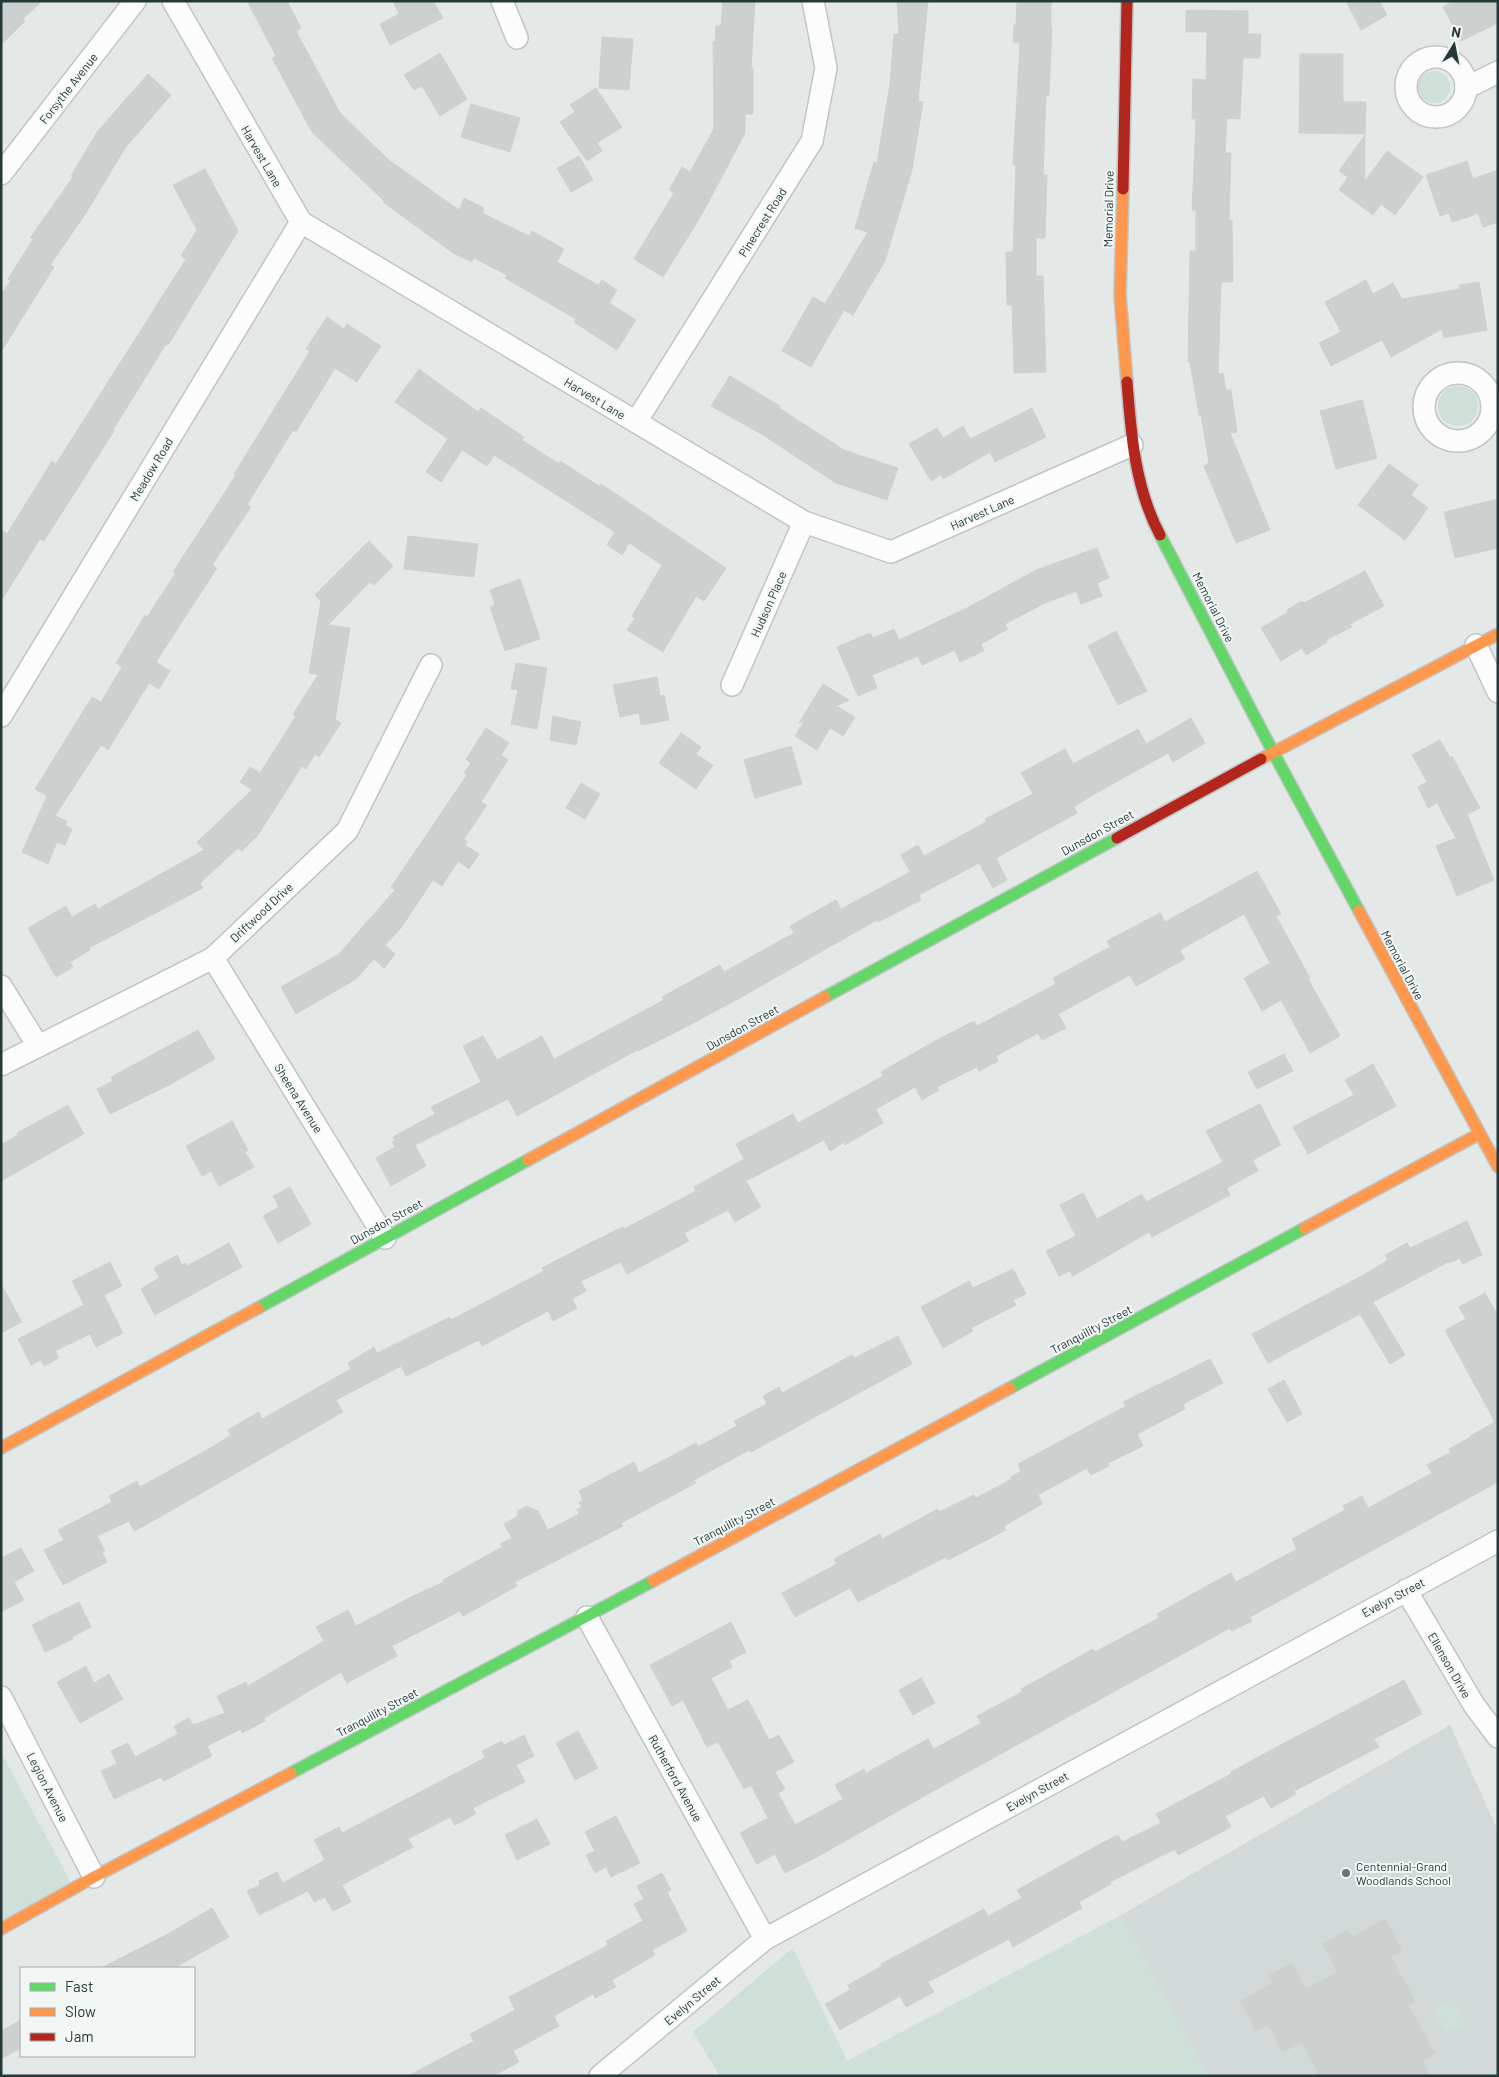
<svg xmlns="http://www.w3.org/2000/svg" width="1499" height="2077" viewBox="0 0 1499 2077" font-family="Barlow,sans-serif">
	<style>
		.built { fill: #d2d9d8 }
		.green { fill: #cfe0d8 }
		.building { fill: #ccd1d0; stroke: #cdd1d0 }
		.lines { fill: none; stroke-linecap: round; stroke-linejoin: round }
		.street-casing { stroke: #c1c5c4; stroke-width: 24 }
		.fast-casing { stroke: #c0c5c4; stroke-width: 14 }
		.slow-casing { stroke: #c0c5c4; stroke-width: 14 }
		.jam-casing { stroke: #c0c5c4; stroke-width: 14 }
		.street { stroke: #fbfcfb; stroke-width: 21 }
		.fast { stroke: #63d668; stroke-width: 11 }
		.slow { stroke: #ff974d; stroke-width: 11 }
		.jam { stroke: #b3261e; stroke-width: 11 }
		.poi-dot { fill: #677675; stroke: #f2f7f6; stroke-width: 2 }
		.labels { text-anchor: middle; dominant-baseline: central; stroke-width: 4; stroke-linejoin: round; paint-order: stroke }
		.street-label { font-size: 12px; fill: #243938; stroke: #f2f7f6 }
		.poi-label { font-size: 12px; fill: #243938; stroke: #f2f7f6; text-anchor: start }
	</style>
	<rect width="100%" height="100%" fill="#e4e8e7"/>
	<path class="built" d="M1450 1725 1498 1831V2076H1208L1121 1915Z"/>
	<g class="green">
		<circle cx="1434" cy="87" r="16"/>
		<circle cx="1458" cy="406" r="20"/>
		<path d="M1 1752 73 1887 1 1924Z"/>
		<path d="M1121 1915 1208 2076H720L693 2032 793 1948 847 2061Z"/>
		<path d="M1452 1999 1467 2024 1449 2032 1444 2030 1432 2011Z"/>
	</g>
	<g class="building">
		<path d="M1 1H42L23 19 25 21 1 45Z"/>
		<path d="M247 1H287L301 28 296 31 340 113 390 161 459 210 464 198 484 208 482 213 529 236 532 231 564 249 557 262 598 285 602 280 617 290 609 303 636 320 617 350 574 322 576 319 505 278 507 275 474 258 472 262 453 253 383 202 384 201 312 132 272 58 276 56Z"/>
		<path d="M393 1H433L443 18 390 45 380 24 399 14Z"/>
		<path d="M723 1H755L751 68H753V114H745V133L701 216 663 277 634 259 674 193 669 190 682 167 690 172 714 129 713 42H715L716 26H721Z"/>
		<path d="M897 1H928L918 101 923 102 912 170 885 261 853 315 844 310 811 367 782 351 813 297 825 304 868 232 855 228 874 162 877 163 890 84 894 34H899Z"/>
		<path d="M1017 1H1051V27H1052L1049 95H1046L1043 175H1047L1045 238H1036V276H1043L1046 372 1014 373 1012 305H1007L1006 252H1013L1016 165H1013L1020 43 1013 42 1014 25H1016Z"/>
		<path d="M1346 1H1379L1387 15 1361 30Z"/>
		<path d="M1454 1H1498V23L1461 41 1443 7Z"/>
		<path d="M1186 10 1248 11V34H1261L1260 58H1243L1240 119 1227 118 1225 153H1231L1229 220H1232L1233 282H1221L1218 374 1223 373 1226 390H1231L1237 432 1230 433 1270 530 1236 543 1204 466 1209 463 1201 415H1199L1190 362H1188L1190 251H1196V210H1192L1196 119H1192L1193 79 1206 80 1207 32H1186Z"/>
		<path d="M602 37 633 39 629 90 599 88Z"/>
		<path d="M440 53 467 99 440 116 422 86 414 90 404 75Z"/>
		<path d="M1300 54H1343V102H1366L1365 134 1299 133Z"/>
		<path d="M148 74 171 95 125 148 86 213 50 265 54 267 1 352V295L11 280 8 279 33 239 30 238 73 177 71 176 97 132Z"/>
		<path d="M596 88 622 127 597 143 602 151 587 161 560 122 575 112 570 105Z"/>
		<path d="M471 104 520 118 510 152 461 137Z"/>
		<path d="M1365 135V181L1387 151 1423 177 1395 215 1381 204 1373 215 1339 190 1348 177 1339 171Z"/>
		<path d="M579 156 593 180 571 192 557 168Z"/>
		<path d="M1467 161 1473 179 1498 170V222L1483 227 1478 213 1469 217 1467 214 1468 217 1452 222 1449 213 1440 216 1426 175Z"/>
		<path d="M205 169 238 231 168 345 166 344 113 430 114 431 44 541 40 539 1 601V530L7 534 52 461 56 464 186 259 181 256 197 230 173 185Z"/>
		<path d="M1366 280 1373 294 1393 283 1402 299 1460 289 1459 285 1479 282 1487 330 1444 338 1442 329 1391 357 1382 340 1331 366 1319 343 1341 332 1325 302Z"/>
		<path d="M327 317 344 329 347 324 381 346 357 382 335 368 296 432 293 430 247 505 251 507 212 565 217 568 156 662 170 671 159 689 149 683 108 750 101 745 55 816 67 821 65 825 72 829 65 845 57 842 48 864 22 852 47 796 35 789 92 697 101 702 122 667 116 663 145 615 147 617 175 574 173 572 236 475 234 474 310 351 306 349Z"/>
		<path d="M419 369 478 412 481 408 524 437 522 440 559 464 560 461 599 486 601 484 726 568 704 601 696 596 663 652 627 630 635 618 632 616 662 565 629 543 622 555 607 545 615 532 494 455 487 466 462 450 441 482 426 472 448 439 395 402Z"/>
		<path d="M730 376 780 406 779 408 844 450 898 468 887 500 836 483 763 435 711 406Z"/>
		<path d="M1362 400 1377 458 1336 469 1320 411Z"/>
		<path d="M1032 408 1046 437 995 462 990 452 943 479 941 475 931 481 909 444 937 428 943 438 963 426 970 439Z"/>
		<path d="M1389 464 1418 485 1411 495 1428 508 1405 540 1358 505Z"/>
		<path d="M1498 499V548L1455 558 1444 512Z"/>
		<path d="M408 536 478 544 474 577 404 569Z"/>
		<path d="M369 541 393 566 374 585 370 582 328 625 350 628 335 720 341 723 319 757 315 754 306 769 302 766 258 835 242 851 238 848 200 883 203 888 89 948 90 950 70 962 73 967 56 977 28 928 66 906 72 917 95 904 98 909 204 850 197 842 252 790 240 782 250 767 260 773 296 716 293 714 318 675 309 673 321 601 315 595Z"/>
		<path d="M1097 548 1109 578 1097 583 1102 596 1081 604 1076 591 1043 604 1005 624 1008 629 981 644 984 651 960 662 955 650 922 665 918 656 872 675 877 688 858 696 837 647 870 633 873 638 894 629 899 640 967 608 1036 570Z"/>
		<path d="M1365 571 1384 606 1350 624 1352 627 1326 640 1327 642 1306 655 1302 648 1281 661 1261 628 1288 612 1287 610 1302 601 1304 603Z"/>
		<path d="M520 579 540 639 505 651 490 607 495 605 490 590Z"/>
		<path d="M1116 631 1147 691 1118 705 1088 646Z"/>
		<path d="M516 663 547 668 537 729 511 724 518 690 511 689Z"/>
		<path d="M657 677 660 696 664 695 669 720 641 725 639 713 620 717 613 685Z"/>
		<path d="M823 684 849 700 836 706 855 717 843 736 830 728 817 750 795 736 805 720 799 723Z"/>
		<path d="M553 716 581 722 576 745 550 740Z"/>
		<path d="M1191 718 1205 743 1173 762 1168 753 1091 796 1074 807 1077 813 996 858 1007 880 993 888 979 863 919 895 921 900 878 922 877 920 738 999 680 1030 638 1051 637 1050 517 1116 508 1099 415 1145 426 1166 391 1186 376 1158 395 1147 392 1142 395 1140 393 1137 435 1114 431 1107 481 1082 463 1046 483 1036 497 1060 542 1036 554 1059 664 1000 662 997 720 965 724 972 794 933 790 926 836 900 841 909 910 872 901 855 918 845 924 856 986 822 985 819 1033 794 1021 773 1065 749 1073 764 1138 729 1146 744Z"/>
		<path d="M486 728 509 743 501 755 508 760 481 802 487 805 464 839 467 841 465 845 479 854 469 869 458 861 442 886 433 880 401 928 385 945 395 954 384 968 374 959 356 979 296 1014 281 987 339 954 395 890 391 887 467 775 464 773 471 763 466 759Z"/>
		<path d="M681 733 701 747 696 754 713 765 696 789 659 763Z"/>
		<path d="M1440 740 1450 758 1452 756 1480 808 1467 814 1494 880 1457 896 1436 846 1456 838 1437 803 1428 808 1418 787 1427 782 1412 755Z"/>
		<path d="M791 746 802 784 755 798 744 760Z"/>
		<path d="M581 783 600 794 585 819 566 808Z"/>
		<path d="M1257 871 1281 914 1276 916 1310 978 1308 979 1340 1036 1310 1053 1281 1000 1262 1011 1244 978 1270 963 1244 914 1180 950 1185 959 1136 986 1130 975 1058 1014 1066 1028 1042 1040 1038 1033 996 1056 998 1061 979 1071 977 1067 937 1087 939 1090 922 1100 915 1087 876 1109 883 1123 845 1145 844 1142 830 1151 824 1140 746 1181 761 1207 735 1222 728 1210 684 1233 689 1241 627 1274 621 1262 581 1281 586 1291 572 1299 577 1308 553 1321 548 1311 482 1346 479 1340 406 1376 401 1366 336 1400 343 1412 151 1522 134 1531 129 1521 97 1536 105 1551 102 1552 107 1562 63 1585 44 1550 64 1540 58 1530 112 1502 109 1496 137 1481 140 1487 214 1446 231 1435 228 1430 259 1412 262 1419 351 1369 348 1363 374 1347 377 1353 450 1317 451 1320 544 1271 542 1268 588 1244 623 1227 624 1229 696 1191 694 1187 744 1159 736 1144 793 1114 798 1123 883 1076 881 1072 935 1041 974 1021 977 1026 1056 984 1053 978 1110 947 1107 941 1160 913 1165 922Z"/>
		<path d="M198 1030 215 1059 169 1085 110 1114 97 1089 113 1081 111 1077Z"/>
		<path d="M1284 1054 1293 1071 1257 1089 1248 1072Z"/>
		<path d="M1373 1064 1396 1106 1308 1154 1293 1127 1354 1095 1345 1080Z"/>
		<path d="M1260 1104 1281 1145 1253 1160 1258 1171 1227 1188 1230 1195 1152 1237 1149 1232 1073 1276 1070 1271 1059 1276 1046 1251 1076 1236 1060 1205 1083 1193 1097 1219 1142 1194 1146 1202 1223 1162 1206 1131Z"/>
		<path d="M68 1105 84 1134 1 1181V1145L18 1135 17 1133Z"/>
		<path d="M232 1121 248 1150 245 1152 254 1167 219 1186 211 1171 202 1176 186 1146Z"/>
		<path d="M290 1187 311 1224 278 1243 263 1216 279 1207 273 1196Z"/>
		<path d="M1467 1221 1482 1255 1462 1264 1460 1258 1449 1263 1448 1262 1373 1302 1405 1355 1390 1364 1360 1314 1268 1363 1252 1334 1367 1273 1388 1260 1385 1255 1407 1243 1410 1248Z"/>
		<path d="M229 1243 242 1267 155 1315 141 1289 159 1278 154 1268 177 1255 182 1265 186 1263 187 1266Z"/>
		<path d="M110 1262 122 1286 104 1295 123 1333 96 1347 90 1334 55 1351 59 1358 44 1366 41 1360 31 1365 18 1339 84 1305 72 1281Z"/>
		<path d="M1013 1269 1026 1294 1013 1300 1016 1305 971 1328 973 1331 943 1348 921 1307 969 1281 973 1288Z"/>
		<path d="M1 1284 22 1322 1 1333Z"/>
		<path d="M1485 1293 1498 1316V1482L1250 1617 1252 1621 1232 1631 1230 1628 935 1790 817 1857 785 1873 775 1854 757 1864 740 1833 768 1818 751 1785 744 1789 718 1742 707 1747 683 1700 672 1706 650 1665 731 1622 746 1652 729 1661 732 1667 711 1678 728 1710 748 1700 769 1740 779 1735 794 1762 775 1772 785 1789 778 1793 795 1825 843 1799 835 1785 864 1769 866 1773 928 1739 934 1749 981 1723 977 1716 1022 1692 1021 1689 1093 1649 1095 1652 1159 1618 1157 1614 1205 1587 1231 1573 1236 1582 1297 1549 1292 1539 1345 1510 1343 1506 1362 1496 1368 1508 1432 1473 1427 1465 1451 1452 1449 1449 1471 1437 1470 1436 1495 1422 1445 1330 1466 1319 1459 1307Z"/>
		<path d="M898 1336 912 1364 751 1452 749 1450 694 1480 696 1483 621 1523 623 1526 515 1582 517 1586 463 1616 460 1611 392 1646 397 1656 347 1683 341 1672 264 1718 265 1721 242 1733 241 1729 207 1746 212 1756 164 1781 161 1777 114 1799 101 1771 117 1764 111 1751 128 1743 135 1757 178 1734 174 1726 189 1718 193 1725 225 1713 217 1696 246 1682 248 1686 324 1641 316 1627 348 1610 356 1626 411 1597 444 1582 443 1580 502 1547 500 1544 512 1538 504 1524 518 1516V1511L527 1506 538 1511 548 1530 579 1514 577 1509 582 1507 579 1503 583 1500 579 1491 634 1462 639 1473 696 1443 698 1447 737 1426 734 1421 767 1404 763 1396 779 1387 782 1393 852 1355 854 1358Z"/>
		<path d="M1210 1359 1223 1383 1183 1404 1185 1409 1137 1434 1143 1446 1108 1463 1109 1466 1091 1475 1087 1468 1038 1495 1042 1504 1004 1526 1006 1530 948 1560 946 1557 858 1602 850 1588 795 1617 782 1593 837 1564 834 1559 880 1534 882 1539 938 1509 939 1512 974 1495 976 1498 1012 1479 1011 1477 1021 1471 1018 1464 1126 1406 1123 1402Z"/>
		<path d="M1284 1380 1302 1414 1287 1422 1268 1389Z"/>
		<path d="M21 1548 34 1571 14 1582 24 1600 1 1612V1558Z"/>
		<path d="M79 1602 91 1627 72 1637 73 1639 45 1652 32 1625Z"/>
		<path d="M86 1666 94 1683 109 1674 123 1699 80 1723 57 1682Z"/>
		<path d="M921 1678 935 1703 913 1715 899 1690Z"/>
		<path d="M1404 1680 1422 1714 1374 1739 1379 1747 1294 1791 1296 1794 1271 1808 1264 1796 1225 1816 1231 1827 1178 1855 1175 1849 1110 1882 1111 1884 1079 1902 1082 1908 1013 1947 1009 1939 928 1982 934 1992 906 2007 900 1996 840 2030 825 2004 850 1990 848 1985 882 1966 881 1964 984 1909 988 1916 1022 1898 1017 1890 1102 1843 1118 1835 1122 1842 1161 1823 1156 1814 1231 1774V1772L1271 1750Z"/>
		<path d="M578 1731 598 1768 575 1780 556 1743Z"/>
		<path d="M524 1735 534 1756 516 1765 525 1782 473 1808 476 1814 455 1825 450 1817 408 1839 413 1847 342 1885 351 1902 333 1911 325 1897 314 1902 308 1891 259 1915 247 1891 260 1885 259 1881 277 1872 283 1883 325 1860 314 1840 339 1827 342 1833 479 1761 485 1757 482 1751 502 1741 504 1745Z"/>
		<path d="M616 1816 640 1863 611 1877 606 1867 595 1873 586 1855 595 1851 585 1832Z"/>
		<path d="M537 1819 550 1844 517 1860 505 1835Z"/>
		<path d="M662 1873 671 1890 667 1892 687 1931 652 1950 655 1955 612 1980 616 1987 595 1998 593 1994 554 2016 559 2026 513 2051 519 2062 493 2076H408L474 2041 470 2034 515 2010 509 1997 605 1947 608 1944 606 1941 643 1921 634 1904 644 1899 637 1886Z"/>
		<path d="M212 1908 229 1937 174 1968H101L168 1934Z"/>
		<path d="M1385 1919 1402 1950 1391 1957 1415 2001 1408 2005 1435 2053 1422 2061 1430 2076H1320L1302 2042 1283 2052 1268 2025 1256 2031 1240 2001 1273 1983 1269 1975 1292 1963 1306 1989 1338 1972 1323 1944 1348 1930 1352 1937Z"/>
		<path d="M21 2020V2048L1 2059V2031Z"/>
	</g>
	<g class="lines">
		<defs>
			<g id="street">
				<path d="M173 1 301 222 804 522 891 552 1132 445"/>
				<path d="M502 1 517 38"/>
				<circle cx="1436" cy="87" r="30"/>
				<path d="M1466 88 1498 72"/>
				<path d="M1 174 135 1"/>
				<circle cx="1458" cy="407" r="34"/>
				<path d="M636 422 812 141 826 68 813 1"/>
				<path d="M1476 645 1498 692"/>
				<path d="M732 685 804 522"/>
				<path d="M1 716 301 222"/>
				<path d="M213 958 385 1238"/>
				<path d="M1 986 38 1046"/>
				<path d="M1 1065 213 958 347 831 431 665"/>
				<path d="M1406 1590 1474 1705 1498 1737"/>
				<path d="M587 1617 765 1939"/>
				<path d="M1 1697 94 1877"/>
				<path d="M600 2076 765 1939 1498 1541"/>
			</g>
			<g id="fast">
				<path d="M1160 535 1273 752 1359 911"/>
				<path d="M825 997 1117 838"/>
				<path d="M258 1308 528 1160"/>
				<path d="M1010 1388 1305 1228"/>
				<path d="M291 1773 653 1581"/>
			</g>
			<g id="slow">
				<path d="M1123 189 1120 295 1127 382"/>
				<path d="M1261 759 1498 634"/>
				<path d="M1359 911 1498 1167"/>
				<path d="M528 1160 825 997"/>
				<path d="M1305 1228 1479 1134"/>
				<path d="M1 1448 258 1308"/>
				<path d="M653 1581 1010 1388"/>
				<path d="M1 1929 94 1877 291 1773"/>
			</g>
			<g id="jam">
				<path d="M1123 189 1127 1"/>
				<path d="M1127 382C1131 434 1135 488 1160 535"/>
				<path d="M1117 838 1261 759"/>
			</g>
		</defs>
		<use href="#street" class="street-casing"/>
		<use href="#fast" class="fast-casing"/>
		<use href="#slow" class="slow-casing"/>
		<use href="#jam" class="jam-casing"/>
		<use href="#street" class="street"/>
		<use href="#fast" class="fast"/>
		<use href="#slow" class="slow"/>
		<use href="#jam" class="jam"/>
	</g>
	<circle class="poi-dot" cx="1346" cy="1873" r="5"/>
	<g class="labels">
		<g class="street-label">
			<text transform="translate(68 88) rotate(-52)">Forsythe Avenue</text>
			<text transform="translate(262 156) rotate(60)">Harvest Lane</text>
			<text transform="translate(1108 209) rotate(-89)">Memorial Drive</text>
			<text transform="translate(762 222) rotate(-58)">Pinecrest Road</text>
			<text transform="translate(595 398) rotate(31)">Harvest Lane</text>
			<text transform="translate(151 469) rotate(-59)">Meadow Road</text>
			<text transform="translate(982 512) rotate(-24)">Harvest Lane</text>
			<text transform="translate(768 604) rotate(-66)">Hudson Place</text>
			<text transform="translate(1214 607) rotate(63)">Memorial Drive</text>
			<text transform="translate(1097 832) rotate(-29)">Dunsdon Street</text>
			<text transform="translate(261 912) rotate(-43)">Driftwood Drive</text>
			<text transform="translate(1403 965) rotate(62)">Memorial Drive</text>
			<text transform="translate(742 1027) rotate(-29)">Dunsdon Street</text>
			<text transform="translate(299 1098) rotate(58)">Sheena Avenue</text>
			<text transform="translate(386 1221) rotate(-29)">Dunsdon Street</text>
			<text transform="translate(1091 1329) rotate(-28)">Tranquility Street</text>
			<text transform="translate(734 1521) rotate(-28)">Tranquility Street</text>
			<text transform="translate(1393 1597) rotate(-28)">Evelyn Street</text>
			<text transform="translate(1450 1665) rotate(60)">Ellenson Drive</text>
			<text transform="translate(377 1712) rotate(-28)">Tranquility Street</text>
			<text transform="translate(676 1778) rotate(61)">Rutherford Avenue</text>
			<text transform="translate(48 1787) rotate(63)">Legion Avenue</text>
			<text transform="translate(1037 1791) rotate(-29)">Evelyn Street</text>
			<text transform="translate(692 2000) rotate(-40)">Evelyn Street</text>
		</g>
		<g class="poi-label">
			<text x="1356" y="1866">Centennial-Grand<tspan x="1356" dy="14">Woodlands School</tspan></text>
		</g>
	</g>
	<rect width="1499" height="2077" fill="none" stroke="#243938" stroke-width="5"/>
	<rect x="20" y="1967" width="175" height="90" fill="#f2f7f6" stroke="#a0abaa"/>
	<rect x="30" y="1983" width="25" height="8" fill="#63d668" stroke="#a0abaa"/>
	<text x="65" y="1992" font-size="15" fill="#243938">Fast</text>
	<rect x="30" y="2008" width="25" height="8" fill="#ff974d" stroke="#a0abaa"/>
	<text x="65" y="2017" font-size="15" fill="#243938">Slow</text>
	<rect x="30" y="2033" width="25" height="8" fill="#b3261e" stroke="#a0abaa"/>
	<text x="65" y="2042" font-size="15" fill="#243938">Jam</text>
	<g transform="translate(1454 45) rotate(10)" stroke="#f2f7f6" stroke-width="4" paint-order="stroke">
	<path d="M0-4L9 19L0 12L-9 19Z" fill="#243938"/>
	<text y="-8" font-size="14" font-weight="bold" text-anchor="middle" fill="#243938">N</text>
	</g>
</svg>
